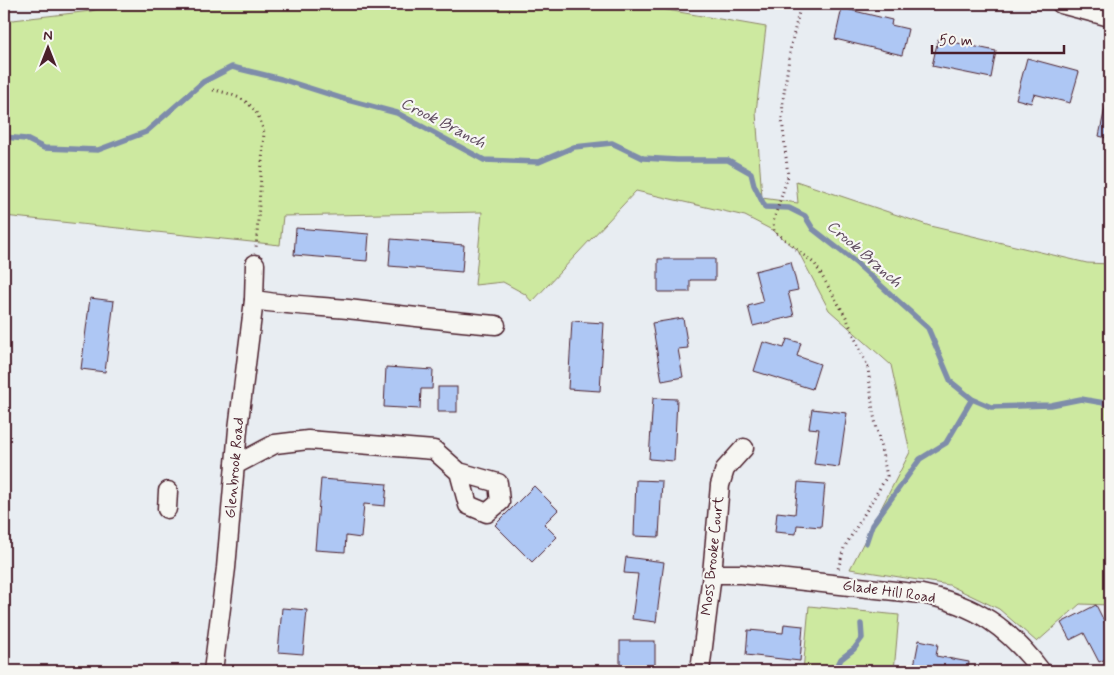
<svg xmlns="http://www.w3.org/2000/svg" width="1114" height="675" viewBox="0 0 1114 675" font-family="Mynerve,sans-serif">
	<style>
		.green { fill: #cde9a0; stroke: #8c8466 }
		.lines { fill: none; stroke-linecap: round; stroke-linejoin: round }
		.stream { stroke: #7e8caa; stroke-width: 5.5 }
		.building { fill: #aec7f4; stroke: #4a1f2b }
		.minor-casing { stroke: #4a1f2b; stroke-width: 21 }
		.path { stroke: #4a1f2b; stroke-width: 3; stroke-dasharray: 1 4; stroke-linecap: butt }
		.minor { stroke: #f6f6f2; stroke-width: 18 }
		.labels { text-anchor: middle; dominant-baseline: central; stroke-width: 4.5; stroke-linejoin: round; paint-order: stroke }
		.street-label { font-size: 15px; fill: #4a1f2b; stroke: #f6f6f2 }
		.water-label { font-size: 16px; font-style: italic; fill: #604c60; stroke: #f6f6f2 }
	</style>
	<rect width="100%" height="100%" fill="#e8edf2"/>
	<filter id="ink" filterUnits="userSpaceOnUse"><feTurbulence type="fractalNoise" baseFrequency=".02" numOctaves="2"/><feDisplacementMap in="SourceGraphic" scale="10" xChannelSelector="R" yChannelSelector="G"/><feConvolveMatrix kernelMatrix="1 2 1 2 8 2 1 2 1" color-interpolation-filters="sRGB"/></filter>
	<g filter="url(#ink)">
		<g class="green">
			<path d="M115 4H484L499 7 644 6 766 27 756 112 762 198 798 203 796 181 930 226 1087 263 1110 264V605L1080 604 1037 642 999 609 949 585 850 569 910 452 891 365 829 310 797 249 787 242 774 231 745 216 636 191 532 302 525 294 503 282 475 285 482 212 283 216 280 245 4 216V21L91 11Z"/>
			<path d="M809 606 899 615 894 671H803Z"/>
		</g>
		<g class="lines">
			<g class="stream">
				<path d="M4 137 26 139 44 148 98 150 146 132 203 82 232 67 281 79 344 99 397 113 484 160 539 162 574 147 612 143 643 158 677 160H728L751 173 754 185 765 207 789 208 805 216 813 229 855 262 928 328 951 382 972 399 991 407 1051 405 1081 399 1110 404"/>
				<path d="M866 543 872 525 920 459 946 443 972 399"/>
				<path d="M835 671 841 659 854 649 862 638 861 624"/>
			</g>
		</g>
		<g class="building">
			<path d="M842 8 892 20 891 25 908 29 902 55 835 39Z"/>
			<path d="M938 39 996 51 991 78 932 66Z"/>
			<path d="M1027 58 1079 72 1070 103 1034 94 1031 103 1016 99Z"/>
			<path d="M1110 85V139L1099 136Z"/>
			<path d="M296 228 369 234 367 261 294 255Z"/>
			<path d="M391 239 464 245 462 272 389 266Z"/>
			<path d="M658 259H715V280H690V292H658Z"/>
			<path d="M791 262 798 290 788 292 794 316 753 326 748 306 763 302 755 271Z"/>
			<path d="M90 298 114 301 105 372 81 369Z"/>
			<path d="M683 318 688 348 678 349 683 377 662 381 652 323Z"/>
			<path d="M572 321 604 323 600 391 568 389Z"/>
			<path d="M787 339 801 343 797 356 820 364 812 389 754 371 763 342 784 348Z"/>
			<path d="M386 367 433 370 432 389H421L420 409 384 407Z"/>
			<rect x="438" y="387" width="19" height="25"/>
			<path d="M653 398 677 399 674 461 649 459Z"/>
			<path d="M812 409 847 413 839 467 814 464 819 429 809 428Z"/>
			<path d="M321 479 387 484 385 506 364 504 361 538 346 536 345 552 315 550Z"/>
			<path d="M636 480 662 481 659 537 634 536Z"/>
			<path d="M798 482 825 484 821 527 797 525 796 534 775 532 777 512 795 514Z"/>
			<path d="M534 486 558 510 544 524 557 537 532 562 495 525Z"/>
			<path d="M626 557 664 562 656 622 632 619 638 574 624 573Z"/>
			<path d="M1096 605 1110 633V657L1099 662 1084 633 1070 640 1061 623Z"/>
			<path d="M282 608 307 610 303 654 278 652Z"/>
			<path d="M784 624 803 626 800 661 746 655 748 630 783 633Z"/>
			<path d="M919 640 938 644 936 656 969 662 968 671H913Z"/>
			<rect x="620" y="641" width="35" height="30"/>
		</g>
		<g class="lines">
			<defs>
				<g id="minor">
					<path d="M1061 4 1110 17"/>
					<path d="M254 300C285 305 317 306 348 309 398 315 447 321 496 325"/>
					<path d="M235 465 275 444 308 440 434 450 459 472 468 505 487 513 500 502 498 483 459 472"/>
					<path d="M167 509 168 491"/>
					<path d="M712 574H741L922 594C976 605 1008 627 1041 671"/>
					<path d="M213 671 226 568 238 429 254 300 255 264"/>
					<path d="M700 671 712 574 720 485 725 469 744 448"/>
				</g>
			</defs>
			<use href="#minor" class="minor-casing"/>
			<g class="path">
				<path d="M801 4 791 45 783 100 782 119 788 176 773 222 774 231 815 264 846 317 868 368 873 411 887 476 844 548 838 569"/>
				<path d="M213 90C230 93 250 99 258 116 261 121 262 127 264 132L256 249"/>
			</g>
			<use href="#minor" class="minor"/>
		</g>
	</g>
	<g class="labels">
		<g class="street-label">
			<text transform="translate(235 468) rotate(-85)">Glenbrook Road</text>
			<text transform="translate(713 556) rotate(-84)">Moss Brooke Court</text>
			<text transform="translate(889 592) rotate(8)">Glade Hill Road</text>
		</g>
		<g class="water-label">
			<text transform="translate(443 123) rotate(27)">Crook Branch</text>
			<text transform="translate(864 254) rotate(41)">Crook Branch</text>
		</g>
	</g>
	<rect width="1114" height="675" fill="none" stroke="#f6f6f2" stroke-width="20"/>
	<rect x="10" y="10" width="1094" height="655" fill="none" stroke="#4a1f2b" stroke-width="2" filter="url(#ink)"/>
	<g transform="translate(48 48)" stroke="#f6f6f2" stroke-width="4" paint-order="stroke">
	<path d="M0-4L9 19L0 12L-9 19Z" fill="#4a1f2b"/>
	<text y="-8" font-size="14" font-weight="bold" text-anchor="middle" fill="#4a1f2b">N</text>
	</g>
	<path d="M932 45v8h132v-8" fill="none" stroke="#4a1f2b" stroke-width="2.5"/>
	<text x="939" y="45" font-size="15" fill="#4a1f2b" stroke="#f6f6f2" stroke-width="4" paint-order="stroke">50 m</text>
</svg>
